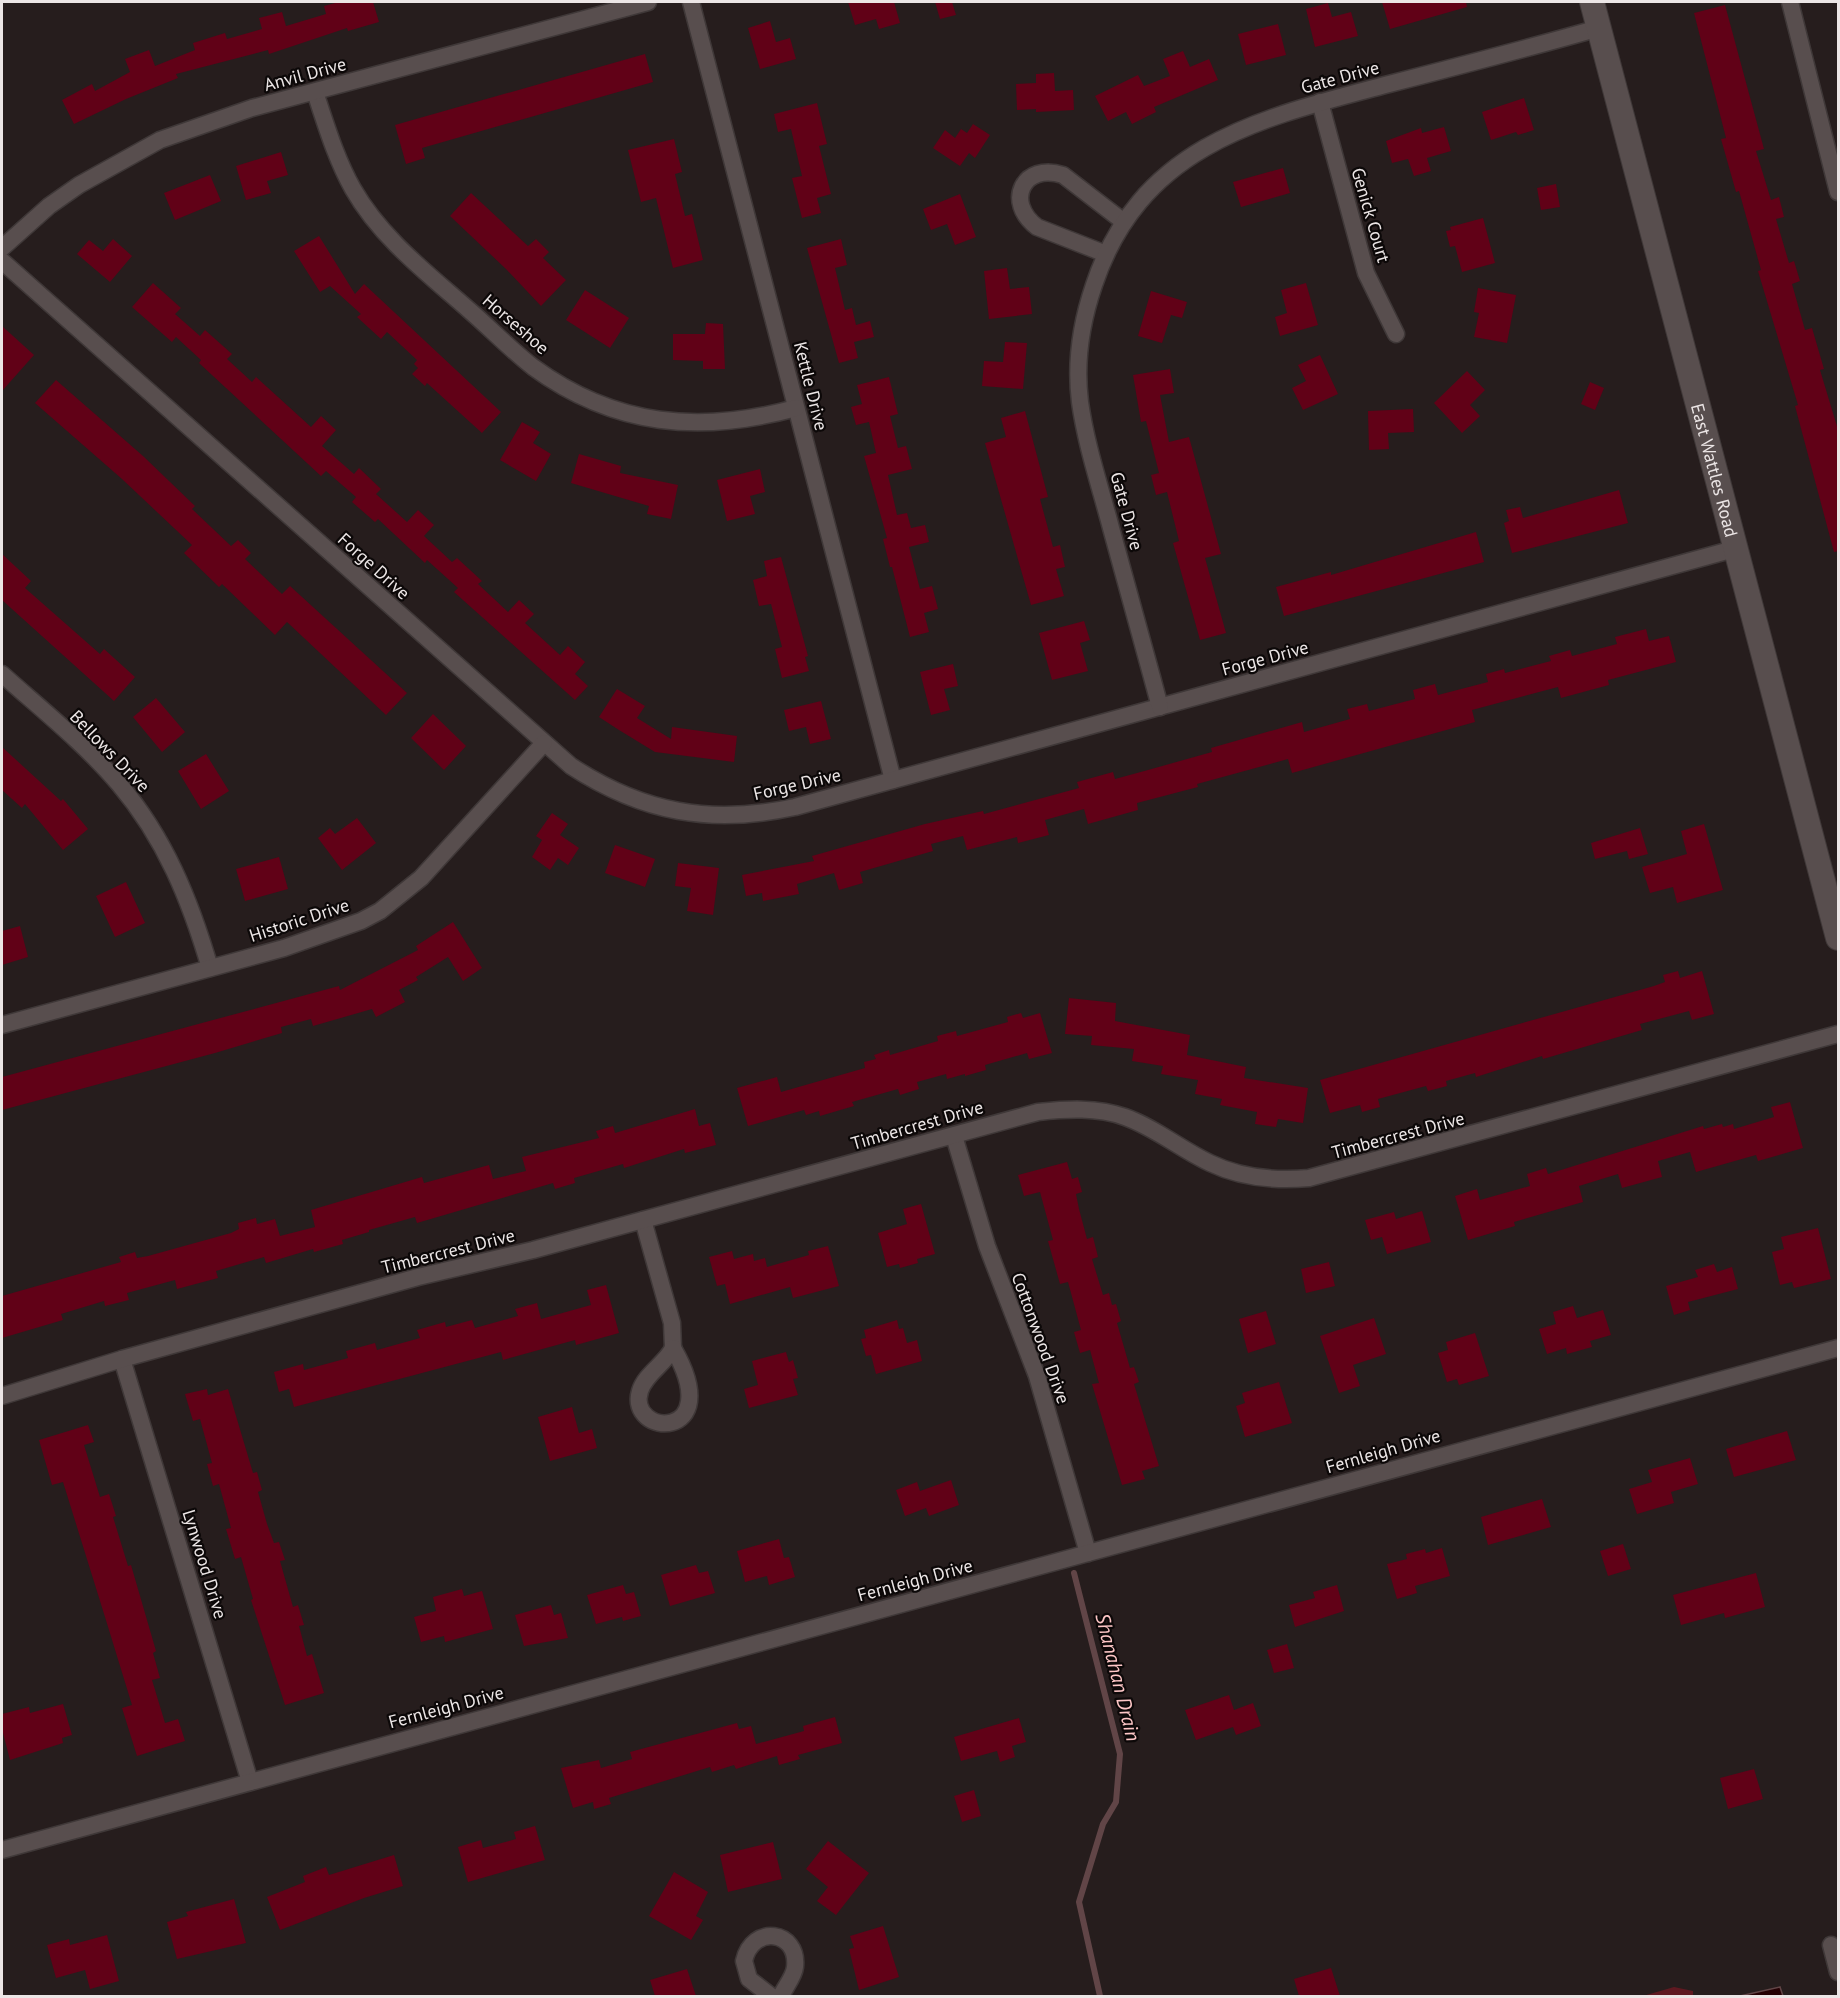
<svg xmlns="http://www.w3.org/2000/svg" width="1840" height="1998" viewBox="0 0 1840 1998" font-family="'PT Sans',sans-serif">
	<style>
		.green { fill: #5f1921 }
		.water { fill: #250003; stroke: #614547; stroke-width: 1.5 }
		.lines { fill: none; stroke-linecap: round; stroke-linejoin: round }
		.stream { stroke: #614547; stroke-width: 6 }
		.building { fill: #610117 }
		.street-casing { stroke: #3f3838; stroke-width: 19 }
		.secondary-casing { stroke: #3f3838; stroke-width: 26 }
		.street { stroke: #584e4e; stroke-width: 16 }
		.secondary { stroke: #584e4e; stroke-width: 24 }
		.labels { text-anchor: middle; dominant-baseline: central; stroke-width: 4.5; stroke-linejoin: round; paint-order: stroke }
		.street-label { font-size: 18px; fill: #ece6e6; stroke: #0c0808 }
		.water-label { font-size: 20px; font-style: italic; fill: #fec7c7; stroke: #0c0808 }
	</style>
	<rect width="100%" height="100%" fill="#261d1d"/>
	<path class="green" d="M1674 1987 1693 1991V1996H1643Z"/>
	<path class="water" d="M1780 1987 1783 1996H1740Z"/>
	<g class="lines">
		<path class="stream" d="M1074 1573 1120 1754 1116 1802 1103 1824 1079 1902 1100 1996"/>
	</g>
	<g class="building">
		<path d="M339 2H373L379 22 348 31 347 28 269 54 268 50 176 74 178 78 126 99 74 124 62 100 92 84 95 91 130 72 125 59 149 50 155 66 195 50 193 43 225 33 227 39 262 29 259 18 282 12 286 26 326 14 324 6Z"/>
		<path d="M848 2H894L900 23 879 29 876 19 855 25Z"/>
		<path d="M935 2H952L956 15 940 19Z"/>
		<path d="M1382 2H1466L1467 7 1390 29Z"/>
		<path d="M1328 3 1332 17 1351 12 1358 36 1315 47 1306 9Z"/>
		<path d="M1725 5 1764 149 1756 151 1771 200 1779 197 1784 217 1776 219 1789 263 1794 261 1800 281 1792 284 1805 330 1812 328 1824 369 1820 370 1839 433V551L1834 552 1795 406 1798 405 1758 271 1761 270 1739 191 1736 192 1721 139 1726 138 1694 13Z"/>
		<path d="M770 21 776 42 790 38 796 59 760 69 748 28Z"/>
		<path d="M1278 24 1286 55 1246 65 1238 34Z"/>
		<path d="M1183 51 1190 67 1209 59 1218 80 1154 107 1156 112 1132 124 1126 112 1108 121 1095 96 1138 75 1144 86 1170 76 1163 59Z"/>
		<path d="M645 54 653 82 422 148 425 158 406 164 395 125Z"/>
		<path d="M1054 73 1055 91 1073 90 1074 110 1036 112V109L1017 110 1016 84 1036 83V74Z"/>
		<path d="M1524 98 1534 130 1518 135 1516 132 1491 140 1482 112Z"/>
		<path d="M817 103 827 144 819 146 831 194 817 198 821 213 802 218 792 178 802 176 791 129 778 132 774 114Z"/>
		<path d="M973 124 990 135 975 158 969 153 960 166 933 148 945 130 955 138 961 129 967 133Z"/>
		<path d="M1444 127 1451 151 1427 158 1431 171 1414 176 1408 159 1392 163 1386 141 1421 128 1422 133Z"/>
		<path d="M674 139 682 172 675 174 685 216 692 214 703 260 673 268 656 198 641 202 628 150Z"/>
		<path d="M281 152 288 175 267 181 271 193 246 200 236 166Z"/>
		<path d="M1283 168 1290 193 1241 207 1233 182Z"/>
		<path d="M210 175 221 201 175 220 164 193Z"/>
		<path d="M1556 184 1560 207 1541 210 1537 188Z"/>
		<path d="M471 193 528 246 536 239 549 252 543 258 566 280 541 306 506 269 450 216Z"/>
		<path d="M960 194 976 237 955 245 947 224 931 230 923 209Z"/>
		<path d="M1483 218 1495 263 1462 272 1455 246 1450 247 1446 231 1451 230 1450 227Z"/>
		<path d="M319 236 355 294 364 284 501 412 482 433 427 383 425 386 412 374 418 368 414 364 417 360 387 332 381 339 357 317 361 314 330 286 320 292 294 251Z"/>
		<path d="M113 239 132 256 110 282 77 254 89 240 103 251Z"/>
		<path d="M841 239 847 265 835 268 845 310 852 308 856 325 870 321 874 337 854 342 858 358 839 363 807 248Z"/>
		<path d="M1007 268 1010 289 1029 287 1032 314 989 319 984 271Z"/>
		<path d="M153 283 181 308 175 314 200 336 205 330 232 354 227 359 252 382 256 377 311 427 321 416 336 430 322 446 354 474 359 468 381 489 376 494 407 522 418 510 434 525 424 536 452 562 457 558 482 581 478 584 508 612 519 600 534 614 525 623 560 655 568 646 585 662 575 674 588 686 575 700 454 592 458 588 427 560 425 563 378 519 375 522 352 502 356 497 326 471 321 476 199 363 201 360 176 337 172 342 132 307Z"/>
		<path d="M1306 283 1318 325 1280 336 1275 317 1287 313 1281 290Z"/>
		<path d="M1478 288 1516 295 1507 343 1474 337 1479 313 1474 312Z"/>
		<path d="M585 290 629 318 610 348 566 320Z"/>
		<path d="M1151 291 1187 302 1182 318 1171 315 1162 343 1138 336Z"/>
		<path d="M706 323 723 324 725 369H703V361L673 360V334H705Z"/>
		<path d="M2 326 34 355 2 391Z"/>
		<path d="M1005 342 1027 343 1023 389 982 386 984 361 1003 362Z"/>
		<path d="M1320 355 1338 394 1303 410 1292 388 1306 381 1298 365Z"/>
		<path d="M1170 369 1174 393 1160 395 1169 442 1189 437 1221 554 1205 558 1226 633 1200 640 1173 543 1179 541 1167 492 1156 495 1151 475 1159 473 1146 421 1141 422 1133 375Z"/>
		<path d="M1467 371 1485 390 1470 405 1480 416 1462 433 1434 403Z"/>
		<path d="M889 377 898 414 890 416 898 448 906 446 912 469 888 475 897 515 907 513 911 528 925 525 929 542 909 547 920 589 932 586 938 609 924 613 929 632 910 637 892 567H890L883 539 887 538 864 456 876 453 869 422 856 425 851 407 862 404 857 385Z"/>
		<path d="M56 380 143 456 195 506 192 509 231 546 238 540 251 553 245 559 282 594 290 586 407 693 386 715 287 622 275 635 222 584 219 587 184 553 192 545 122 479 35 403Z"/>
		<path d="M1590 382 1604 388 1595 410 1581 404Z"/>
		<path d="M1413 409 1414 432 1388 433 1389 449 1369 450 1368 411Z"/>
		<path d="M1025 411 1048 497 1040 499 1053 547 1060 545 1065 567 1056 569 1064 596 1031 605 985 443 1006 437 1001 418Z"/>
		<path d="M522 422 540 432 533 443 551 454 536 481 500 460Z"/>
		<path d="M579 454 621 466 620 473 678 485 671 519 647 514 649 506 571 483Z"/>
		<path d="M760 469 765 492 750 496 755 514 727 521 717 480Z"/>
		<path d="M1619 490 1628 523 1512 553 1504 523 1509 521 1506 510 1520 507 1523 518Z"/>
		<path d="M1476 532 1484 562 1284 616 1276 587 1331 572V575Z"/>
		<path d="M2 554 31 581 25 588 100 654 104 649 135 677 114 701 2 600Z"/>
		<path d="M781 557 808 656 805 657 809 671 782 678 775 649 782 647 771 604 759 606 753 580 767 576 764 561Z"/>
		<path d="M1084 621 1090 640 1080 643 1088 671 1052 680 1039 633Z"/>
		<path d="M1646 629 1649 641 1669 636 1676 662 1608 680 1609 685 1561 698 1558 687 1472 710 1475 722 1292 773 1288 759 1197 784 1198 787 1137 803 1138 810 1088 824 1084 809 1045 820 1049 835 1018 843 1017 837 967 850 963 836 931 844 933 851 860 872 863 883 839 890 834 873 797 884 799 894 763 901 762 893 746 896 742 875 814 861 812 856 925 824 983 811 984 814 1079 788 1077 782 1113 772 1115 779 1148 770 1212 752 1211 748 1302 722 1304 732 1350 719 1347 709 1367 704 1369 711 1415 699 1413 690 1435 684 1438 695 1488 682 1486 674 1504 669 1505 673 1551 661 1549 656 1570 650 1572 656 1617 644 1615 637Z"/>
		<path d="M953 664 958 686 944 689 950 710 931 715 920 672Z"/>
		<path d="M617 689 645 706 637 718 671 739 672 727 737 736 734 762 655 752 619 730 599 717Z"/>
		<path d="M156 698 185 732 162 752 133 717Z"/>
		<path d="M821 701 831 739 810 744 806 727 789 731 784 710Z"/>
		<path d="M433 714 466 746 444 770 411 738Z"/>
		<path d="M2 747 61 801 63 799 88 829 63 850 25 804 22 808 2 790Z"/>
		<path d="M206 754 229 791 201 809 178 771Z"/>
		<path d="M552 813 568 824 560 835 579 848 568 865 558 858 550 870 532 857 542 840 536 836Z"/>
		<path d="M357 818 376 843 342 870 318 838 330 828 335 834Z"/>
		<path d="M1704 824 1723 890 1677 903 1673 887 1650 893 1642 867 1687 854 1681 831Z"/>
		<path d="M1640 828 1648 854 1629 859 1627 851 1595 859 1591 843Z"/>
		<path d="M615 845 655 859 645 887 605 873Z"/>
		<path d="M279 857 288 889 245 901 236 869Z"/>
		<path d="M678 863 719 868 713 915 687 911 691 888 675 886Z"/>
		<path d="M126 882 145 923 115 937 96 896Z"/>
		<path d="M453 922 482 968 463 981 448 957 416 977 418 980 399 990 405 1002 376 1017 372 1009 313 1026 311 1019 281 1027 282 1033 215 1053 2 1110V1077L339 986 340 990 418 950 416 946Z"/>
		<path d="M20 926 28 957 2 965V931Z"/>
		<path d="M1678 971 1680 978 1702 971 1714 1014 1692 1020 1689 1011 1640 1024 1642 1030 1543 1059 1542 1056 1476 1077 1475 1073 1446 1081 1447 1086 1428 1091 1426 1086 1378 1099 1380 1107 1362 1112 1360 1105 1330 1113 1320 1080 1654 986 1665 982 1663 975Z"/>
		<path d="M1069 998 1116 1003 1115 1021 1190 1035 1187 1055 1246 1067 1244 1078 1308 1088 1303 1123 1278 1119 1276 1127 1255 1124 1257 1112 1220 1105 1222 1099 1195 1094 1198 1080 1161 1074 1163 1066 1132 1061 1134 1049 1091 1045 1092 1036 1065 1034Z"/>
		<path d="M1021 1013 1023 1018 1040 1013 1052 1053 1029 1059 1027 1053 985 1065 986 1070 965 1076V1074L947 1079 946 1074 917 1082 919 1089 900 1095 898 1089 852 1102 854 1106 820 1116 819 1111 806 1115 804 1110 748 1126 737 1088 777 1077 781 1092 865 1068 864 1062 876 1059 874 1055 889 1050 890 1055 938 1041 937 1036 956 1031 957 1036 1008 1022 1007 1017Z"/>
		<path d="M1790 1102 1803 1148 1758 1161 1756 1155 1696 1172 1690 1152 1658 1161 1662 1177 1622 1188 1618 1174 1579 1186 1583 1202 1514 1222 1515 1226 1468 1240 1455 1196 1477 1189 1480 1200 1530 1186 1527 1174 1546 1168 1548 1174 1703 1126 1704 1129 1722 1124 1723 1127 1733 1124 1734 1129 1774 1117 1771 1107Z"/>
		<path d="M695 1109 699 1126 710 1123 716 1145 685 1153 684 1149 624 1168 623 1164 574 1178 575 1183 555 1189 553 1183 417 1223 415 1217 369 1230V1232L342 1240 343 1244 314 1252 313 1249 266 1263 264 1257 216 1271 218 1278 177 1289 175 1280 127 1293 129 1300 105 1306 104 1301 61 1314 63 1320 2 1338V1296L121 1262 119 1257 135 1252 137 1258 148 1256 231 1233 239 1229 238 1223 256 1218 257 1224 275 1219 280 1236 315 1227 311 1210 422 1177 424 1183 489 1165 493 1179 526 1171 522 1157 599 1138 596 1131 613 1126 615 1133Z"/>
		<path d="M1067 1162 1072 1179 1078 1177 1082 1192 1076 1194 1079 1209 1087 1239 1093 1237 1098 1257 1092 1259 1103 1295 1109 1293 1112 1305 1116 1304 1121 1321 1117 1323 1130 1368 1134 1367 1139 1382 1134 1384 1159 1466 1142 1471 1145 1479 1122 1485 1092 1384 1099 1383 1090 1350 1080 1353 1074 1332 1081 1330 1068 1282 1060 1284 1048 1241 1053 1240 1040 1192 1024 1196 1018 1175Z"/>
		<path d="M921 1204 935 1254 917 1259 918 1263 900 1268 899 1264 887 1267 878 1233 907 1224 903 1209Z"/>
		<path d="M1422 1211 1431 1242 1387 1254 1382 1237 1371 1240 1365 1220 1394 1212 1396 1219Z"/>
		<path d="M1818 1228 1831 1279 1794 1288 1792 1282 1780 1285 1772 1252 1784 1249 1781 1237Z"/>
		<path d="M828 1246 839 1286 793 1298 790 1287 730 1304 725 1284 717 1286 709 1257 732 1251 734 1259 753 1254 754 1261 765 1258 767 1267 809 1255 808 1251Z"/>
		<path d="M1329 1262 1335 1286 1306 1293 1301 1269Z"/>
		<path d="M1714 1264 1717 1272 1732 1267 1738 1289 1688 1302 1690 1310 1674 1315 1666 1286 1698 1277 1695 1270Z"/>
		<path d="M606 1285 619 1333 576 1345 575 1340 503 1360 501 1352 294 1407 289 1389 279 1392 274 1372 303 1364 304 1370 348 1358 346 1351 375 1343 377 1350 420 1338 417 1330 445 1322 446 1327 472 1320 475 1328 518 1316 515 1309 537 1303 541 1319 591 1305 587 1290Z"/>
		<path d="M1573 1306 1577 1318 1603 1310 1611 1335 1590 1341 1592 1347 1567 1354 1566 1348 1547 1354 1539 1329 1556 1324 1553 1312Z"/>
		<path d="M1266 1311 1276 1344 1248 1353 1239 1319Z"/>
		<path d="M1374 1318 1386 1354 1353 1365 1360 1386 1339 1393 1320 1336Z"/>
		<path d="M897 1320 899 1329 903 1328 907 1343 917 1340 922 1361 876 1374 871 1355 866 1356 861 1339 866 1338 864 1330Z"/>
		<path d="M1475 1333 1489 1376 1459 1385 1457 1379 1447 1382 1438 1353 1448 1350 1446 1342Z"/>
		<path d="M786 1352 789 1362 793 1360 798 1378 793 1379 798 1395 749 1408 744 1389 758 1385 752 1361Z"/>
		<path d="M1279 1382 1292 1423 1245 1437 1236 1406 1245 1403 1242 1393Z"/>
		<path d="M207 1389 208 1395 228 1389 253 1473 257 1472 262 1490 258 1492 267 1524 274 1543 279 1542 285 1560 280 1561 293 1607 298 1605 304 1625 299 1626 307 1656 312 1654 324 1693 285 1705 251 1600 253 1599 241 1557 235 1559 226 1529 231 1528 219 1484 213 1486 207 1464 212 1463 200 1419 193 1421 185 1394Z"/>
		<path d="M572 1407 579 1433 592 1429 597 1448 550 1461 538 1417Z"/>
		<path d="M88 1425 94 1442 84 1445 100 1497 109 1494 116 1516 113 1517 128 1566 131 1565 156 1651 153 1653 160 1678 152 1680 165 1723 178 1719 185 1741 137 1756 122 1708 132 1705 105 1617 63 1482 52 1485 39 1440Z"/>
		<path d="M1787 1431 1796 1460 1734 1477 1726 1449Z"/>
		<path d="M1690 1458 1698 1484 1671 1492 1674 1503 1637 1514 1629 1489 1652 1482 1648 1470Z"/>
		<path d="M951 1480 959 1505 929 1516 926 1508 905 1516 896 1490 917 1482 920 1491Z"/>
		<path d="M1542 1499 1551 1527 1488 1545 1481 1517Z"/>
		<path d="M779 1539 784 1558 789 1557 795 1577 769 1585 767 1576 745 1582 737 1551Z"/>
		<path d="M1623 1544 1631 1569 1608 1576 1600 1551Z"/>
		<path d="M1442 1548 1450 1576 1415 1586 1417 1593 1397 1599 1387 1564 1407 1559 1406 1554 1425 1549 1426 1553Z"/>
		<path d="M696 1565 699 1573 708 1571 715 1593 670 1606 661 1575Z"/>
		<path d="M1756 1573 1765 1607 1725 1618 1724 1613 1681 1625 1673 1595Z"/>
		<path d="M623 1585 626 1594 634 1592 641 1616 623 1621 622 1617 596 1624 587 1595Z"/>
		<path d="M1337 1585 1344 1611 1295 1627 1289 1605 1315 1598 1313 1592Z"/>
		<path d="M462 1589 464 1596 482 1591 493 1629 445 1642 444 1636 421 1642 414 1617 436 1611 433 1597Z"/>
		<path d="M551 1605 554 1615 561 1613 568 1638 524 1646 515 1615Z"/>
		<path d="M1287 1644 1294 1668 1274 1673 1267 1650Z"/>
		<path d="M1229 1695 1234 1710 1253 1703 1261 1726 1236 1735 1233 1727 1196 1740 1185 1710Z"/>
		<path d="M63 1704 72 1735 62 1738 63 1743 10 1760 2 1729V1714L29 1707 30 1713Z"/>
		<path d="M835 1717 842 1743 798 1755 800 1759 779 1765 777 1756 736 1769 734 1765 712 1772 710 1767 609 1798 611 1804 594 1809 593 1802 573 1808 561 1768 599 1760 601 1768 632 1759 630 1752 737 1723 739 1729 751 1726 756 1744 804 1731 803 1726Z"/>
		<path d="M1019 1718 1026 1742 1012 1746 1015 1757 1000 1762 997 1751 961 1761 954 1737Z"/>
		<path d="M1754 1769 1763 1799 1728 1809 1720 1778Z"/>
		<path d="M974 1790 981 1816 962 1822 954 1796Z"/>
		<path d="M535 1826 545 1860 468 1882 458 1847 481 1840 483 1848 516 1839 514 1832Z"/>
		<path d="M828 1841 869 1873 836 1915 817 1901 828 1887 806 1869Z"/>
		<path d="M773 1842 782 1879 728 1892 720 1855Z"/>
		<path d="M394 1855 403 1886 364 1898 280 1930 267 1897 305 1882 303 1876 326 1867 329 1875Z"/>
		<path d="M674 1872 708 1892 696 1916 703 1920 691 1940 649 1916Z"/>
		<path d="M234 1899 246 1943 177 1959 167 1922 188 1916 186 1912Z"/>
		<path d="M883 1926 899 1977 859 1990 849 1949 854 1948 850 1936Z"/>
		<path d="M107 1935 119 1981 90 1989 85 1970 56 1978 47 1945 69 1939 70 1945Z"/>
		<path d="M1331 1968 1340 1996H1299L1294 1979Z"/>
		<path d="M687 1969 696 1996H655L650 1980Z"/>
	</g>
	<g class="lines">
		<defs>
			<g id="street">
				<path d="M691 2 893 780"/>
				<path d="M1790 2 1838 192"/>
				<path d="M315 92C326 125 336 159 353 189 381 238 427 273 469 310 490 328 511 350 533 367 615 427 701 434 796 408"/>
				<path d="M1320 102 1366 273 1396 334"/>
				<path d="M2 248 49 206 79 185 160 140 252 108 648 2"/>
				<path d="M1106 254 1037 227C1004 202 1023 162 1063 175L1124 222"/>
				<path d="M2 261 571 766C643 813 711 825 795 807L1734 549"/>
				<path d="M2 674C41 709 84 743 119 784 165 838 190 900 210 968"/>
				<path d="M1160 707C1144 647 1127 587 1111 528 1100 486 1086 445 1080 402 1075 362 1081 323 1094 285 1141 144 1261 118 1389 84 1459 66 1529 48 1599 28"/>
				<path d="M2 1025 284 948 361 921 380 911 421 878 544 743"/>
				<path d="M954 1136 987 1246 1037 1376 1088 1553"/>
				<path d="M643 1220 672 1323 673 1348"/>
				<path d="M673 1348C728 1443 626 1437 640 1391 645 1374 665 1364 673 1348Z"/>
				<path d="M122 1359 250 1782"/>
				<path d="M2 1396 122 1359 418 1277 533 1250 1038 1112C1067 1109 1097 1107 1125 1117 1156 1128 1180 1149 1210 1163 1241 1178 1275 1181 1309 1178L1838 1034"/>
				<path d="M2 1850 1838 1348"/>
				<path d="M1831 1945 1838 1972"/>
				<path d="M771 1996 749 1979 744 1961C752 1924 799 1930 795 1967 794 1977 785 1987 781 1996"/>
			</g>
			<g id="secondary">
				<path id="s1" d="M1592 2 1838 938"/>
			</g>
		</defs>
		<use href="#street" class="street-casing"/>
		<use href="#secondary" class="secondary-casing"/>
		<use href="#street" class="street"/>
		<use href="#secondary" class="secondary"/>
	</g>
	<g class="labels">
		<g class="street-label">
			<text transform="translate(305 74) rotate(-15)">Anvil Drive</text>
			<text transform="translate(1340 77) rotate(-15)">Gate Drive</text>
			<text transform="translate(1371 215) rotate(74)">Genick Court</text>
			<text transform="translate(516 324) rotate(41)">Horseshoe</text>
			<text transform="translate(811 386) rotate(76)">Kettle Drive</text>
			<text stroke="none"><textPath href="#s1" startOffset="484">East Wattles Road</textPath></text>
			<text transform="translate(1127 511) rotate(75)">Gate Drive</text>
			<text transform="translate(374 566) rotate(42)">Forge Drive</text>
			<text transform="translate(1265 658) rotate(-15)">Forge Drive</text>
			<text transform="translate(110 751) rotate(46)">Bellows Drive</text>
			<text transform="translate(797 784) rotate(-13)">Forge Drive</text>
			<text transform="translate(299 920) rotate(-18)">Historic Drive</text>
			<text transform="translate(917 1125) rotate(-16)">Timbercrest Drive</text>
			<text transform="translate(1398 1135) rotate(-15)">Timbercrest Drive</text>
			<text transform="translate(448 1251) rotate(-14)">Timbercrest Drive</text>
			<text transform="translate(1041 1338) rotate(70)">Cottonwood Drive</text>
			<text transform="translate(1383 1451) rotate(-16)">Fernleigh Drive</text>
			<text transform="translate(205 1564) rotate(73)">Lynwood Drive</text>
			<text transform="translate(915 1580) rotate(-15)">Fernleigh Drive</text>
			<text transform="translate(446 1707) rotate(-15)">Fernleigh Drive</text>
		</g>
		<g class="water-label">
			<text transform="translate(1118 1677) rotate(76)">Shanahan Drain</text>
		</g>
	</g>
	<rect width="1840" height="1998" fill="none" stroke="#ece6e6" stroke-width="6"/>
</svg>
